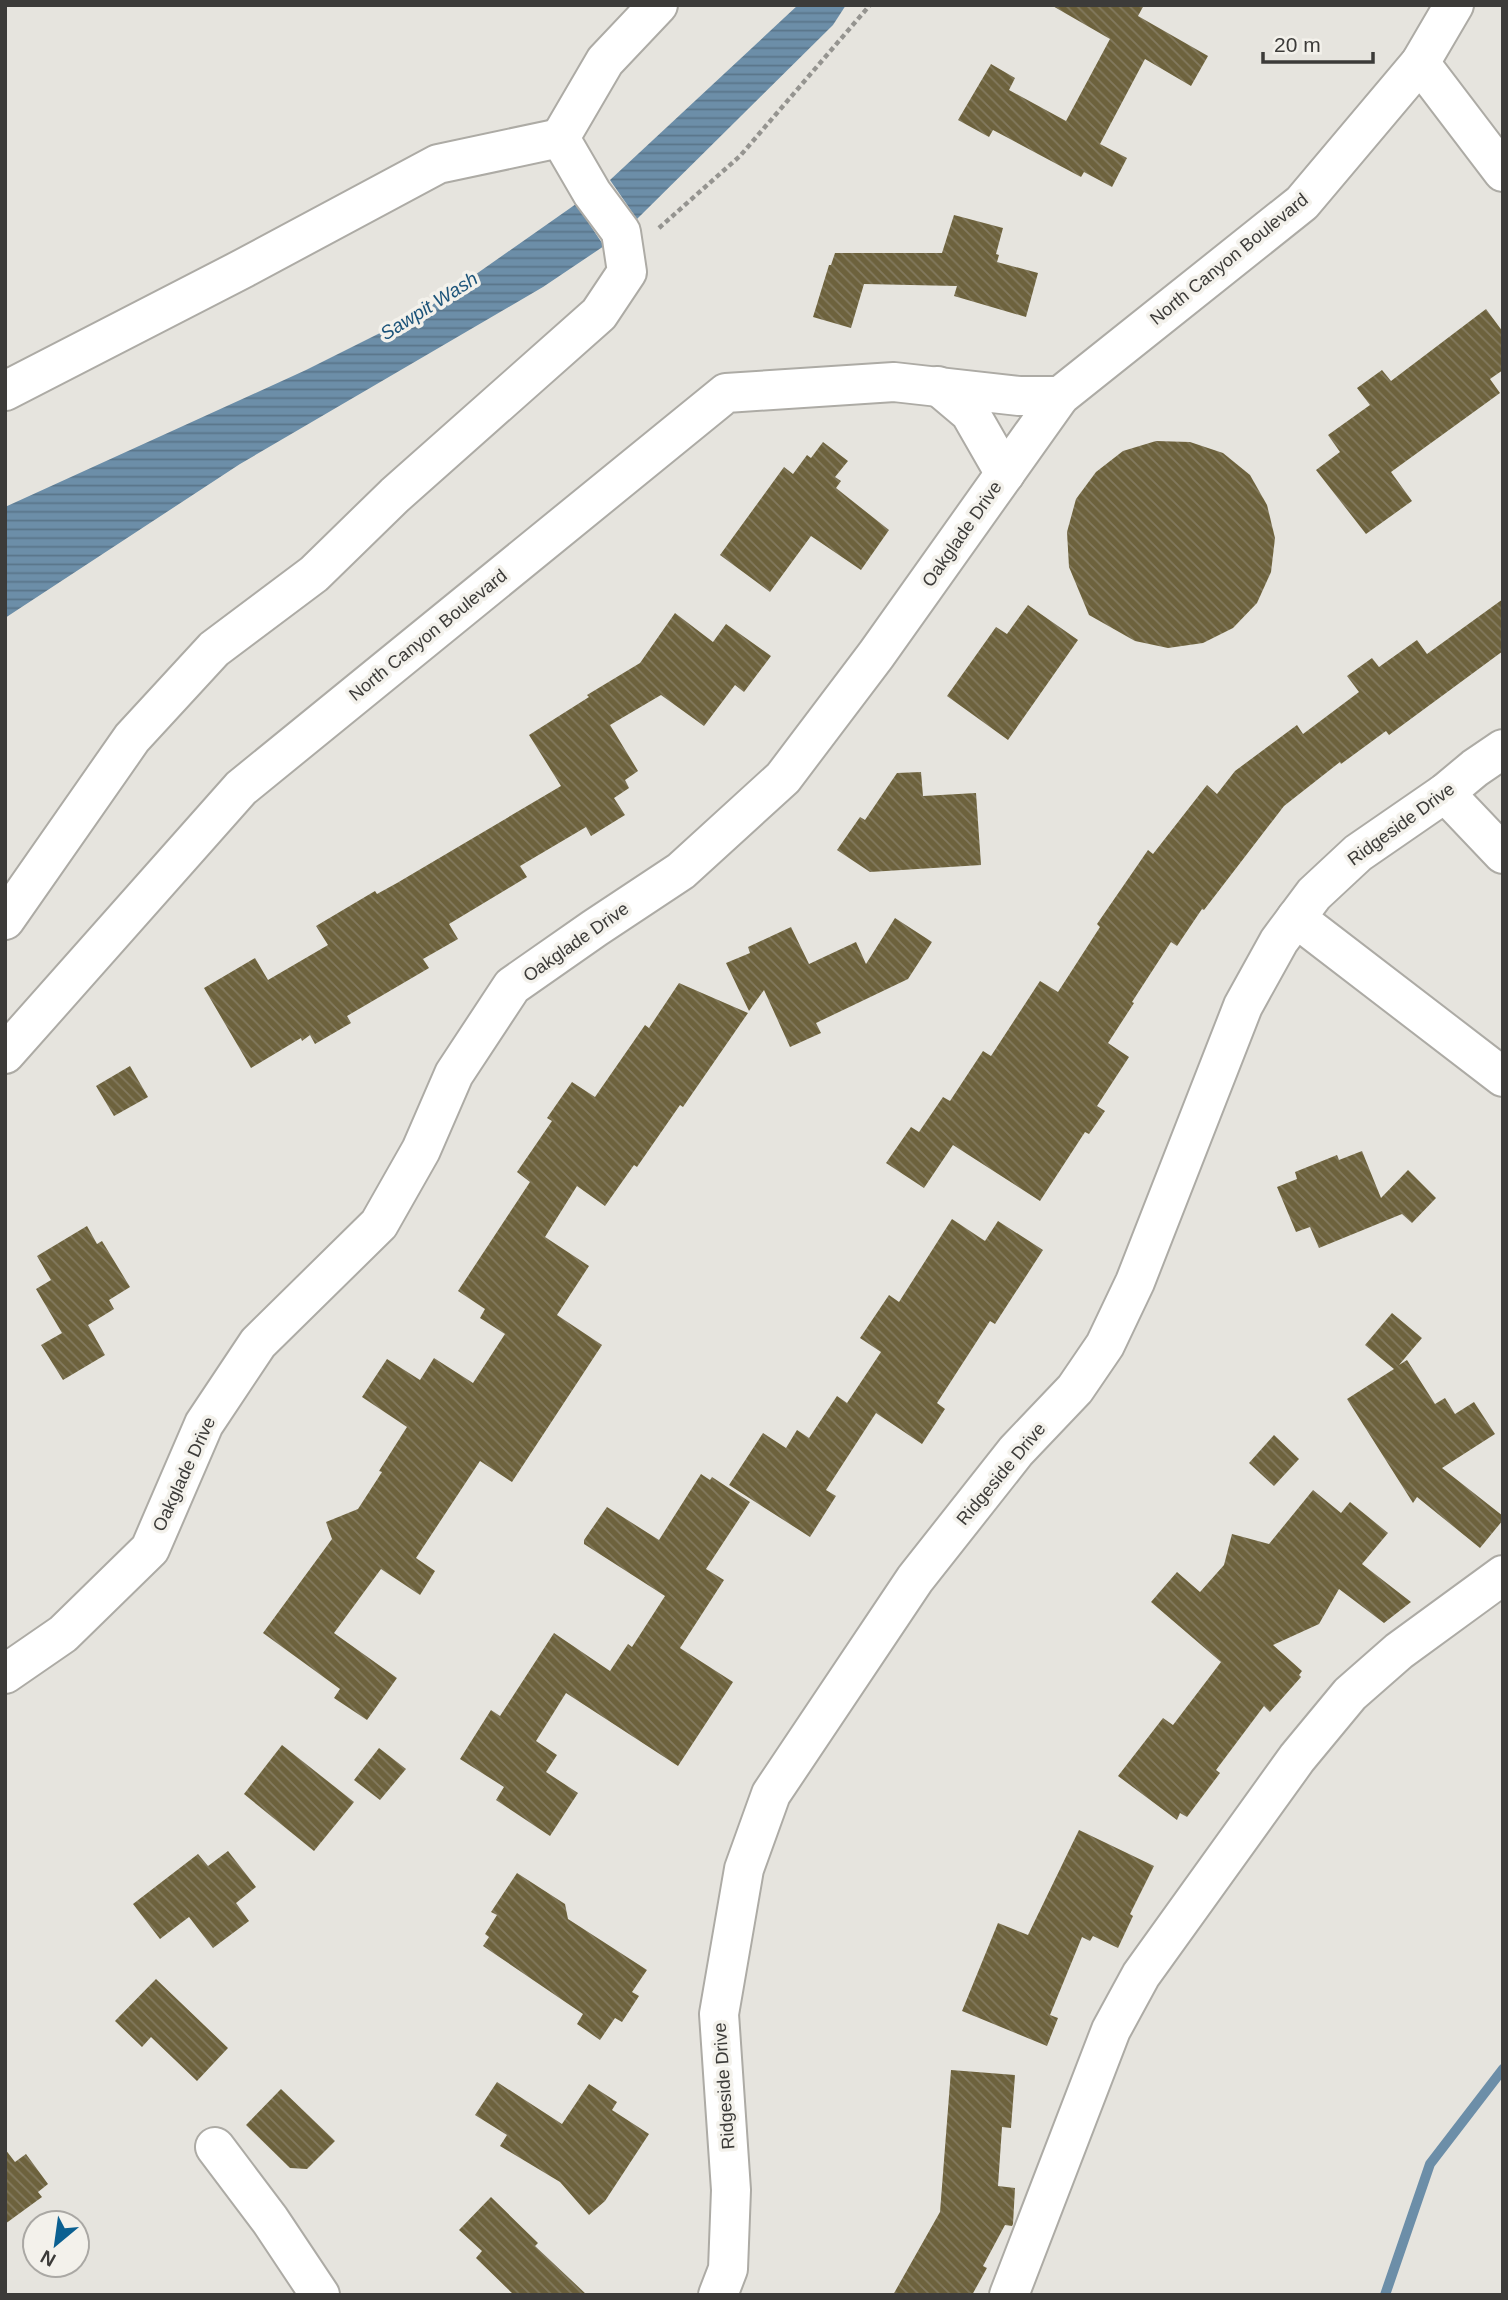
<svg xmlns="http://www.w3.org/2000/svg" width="1508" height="2300" viewBox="0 0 1508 2300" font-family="Helvetica,sans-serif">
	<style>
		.water { fill: url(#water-rules) }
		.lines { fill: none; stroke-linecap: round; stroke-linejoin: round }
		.stream { stroke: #6c8ea8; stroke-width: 10 }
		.building { fill: url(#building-back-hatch) }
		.minor-casing { stroke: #adaba5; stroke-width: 42 }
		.path { stroke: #959490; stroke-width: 4.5; stroke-dasharray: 5 3.5; stroke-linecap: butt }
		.minor { stroke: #fff; stroke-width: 38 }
		.labels { text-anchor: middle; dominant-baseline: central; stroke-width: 7; stroke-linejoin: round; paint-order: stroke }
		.street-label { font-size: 18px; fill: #3c3b39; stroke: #f3f1eb }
		.water-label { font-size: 19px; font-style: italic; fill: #1b5379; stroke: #f3f1eb }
	</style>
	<defs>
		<pattern id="water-rules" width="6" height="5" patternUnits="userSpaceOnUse" patternTransform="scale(1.75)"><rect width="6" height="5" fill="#6c8ea8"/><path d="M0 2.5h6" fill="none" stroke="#5a758a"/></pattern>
		<pattern id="building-back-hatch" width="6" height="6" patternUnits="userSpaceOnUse" patternTransform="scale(1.75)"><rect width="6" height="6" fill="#6d623d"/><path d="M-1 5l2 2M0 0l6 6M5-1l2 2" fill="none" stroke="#837a5f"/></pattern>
	</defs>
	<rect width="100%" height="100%" fill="#e6e4de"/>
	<g class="water">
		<path d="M798 5H846L833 25 637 219 610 180Z"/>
		<path d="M576 204 604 246 543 287 240 464 5 618V507L306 370 422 312Z"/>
	</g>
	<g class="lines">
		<path class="stream" d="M1385 2295 1430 2164 1503 2069"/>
	</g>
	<g class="building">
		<path d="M1051 5H1144L1138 16 1208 56 1191 86 1145 59 1100 144 1127 158 1112 187 1084 172 1081 177 993 130 989 137 958 120 991 64 1015 78 1009 90 1066 121 1110 39Z"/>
		<path d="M954 215 1003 228 996 254 999 255 997 262 1038 273 1026 317 954 296 957 286 864 284 851 328 813 317 829 265H831L835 253H942Z"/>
		<path d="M1486 309 1503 332V370L1490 379 1500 393 1391 472 1412 501 1366 534 1316 470 1340 452 1328 435 1370 405 1357 388 1382 370 1391 381Z"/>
		<path d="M1156 441 1190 442 1223 453 1250 475 1267 505 1275 538 1271 572 1257 603 1233 628 1203 643 1168 648 1135 641 1089 615 1069 567 1067 532 1076 499 1096 472 1123 451Z"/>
		<path d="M823 442 848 461 835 477 841 481 836 488 889 530 861 570 811 536 770 592 720 555 784 467 793 474 807 455 811 458Z"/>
		<path d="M1503 599V651L1389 735 1386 731 1341 764 1340 762 1284 806 1204 910 1202 909 1177 946 1171 942 1132 1002 1134 1003 1108 1043 1129 1057 1097 1106 1105 1111 1089 1134 1085 1132 1040 1201 953 1145 924 1188 886 1163 911 1127 919 1132 943 1097 950 1101 983 1051 991 1056 1040 981 1058 992 1100 927 1097 924 1148 850 1153 854 1207 785 1217 794 1235 771 1297 725 1303 734 1359 692 1347 676 1372 658 1379 667 1417 640 1427 654Z"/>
		<path d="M1028 605 1078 640 1008 740 947 696 996 627 1007 634Z"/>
		<path d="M675 613 713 642 726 624 771 656 744 692 735 685 704 726 661 695 610 725 638 771 625 780 629 788 614 798 625 815 591 836 586 827 520 866 527 877 449 924 458 939 423 959 429 968 347 1016 351 1023 315 1044 310 1035 302 1041 301 1038 251 1068 204 988 255 958 268 980 328 945 316 926 375 891 377 894 397 883 561 786 529 735 589 697 587 695 640 663Z"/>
		<path d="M921 772 923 796 976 793 981 865 870 872 837 850 860 817 865 820 897 773Z"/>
		<path d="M895 918 932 942 908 979 816 1023 821 1033 790 1047 764 990 749 1011 726 963 750 953 748 947 791 927 809 964 856 942 866 964Z"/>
		<path d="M679 983 748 1013 683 1107 680 1105 637 1167 634 1165 605 1206 577 1186 545 1237 589 1266 557 1315 602 1345 512 1482 480 1461 416 1558 435 1571 420 1595 381 1569 334 1633 397 1678 367 1720 334 1698 340 1689 263 1633 332 1539 326 1522 358 1509 382 1472 379 1471 407 1427 362 1397 387 1359 420 1380 434 1358 473 1383 505 1334 480 1318 485 1309 458 1291 530 1182 517 1172 552 1121 547 1118 572 1082 595 1097 645 1025 649 1028Z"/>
		<path d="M130 1066 148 1097 114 1116 96 1086Z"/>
		<path d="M1362 1151 1381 1198 1408 1170 1436 1198 1412 1223 1402 1214 1319 1248 1310 1227 1296 1232 1277 1187 1297 1179 1295 1172 1337 1155 1339 1160Z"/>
		<path d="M952 1219 985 1241 998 1221 1043 1250 995 1324 990 1321 937 1403 945 1409 922 1444 876 1413 826 1490 836 1496 810 1537 729 1485 763 1433 786 1448 797 1430 809 1438 837 1396 847 1403 881 1352 860 1338 889 1295 899 1302Z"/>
		<path d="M87 1226 97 1244 102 1241 130 1287 109 1300 114 1309 88 1325 105 1355 63 1380 41 1345 62 1333 36 1289 51 1280 37 1256Z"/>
		<path d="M1392 1313 1422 1338 1399 1365 1407 1360 1435 1404 1445 1398 1455 1414 1474 1402 1495 1434 1442 1468 1503 1516V1520L1480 1548 1417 1497 1413 1503 1347 1399 1394 1369 1365 1345Z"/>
		<path d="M1274 1435 1299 1459 1274 1486 1249 1463Z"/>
		<path d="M701 1474 710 1480 712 1477 750 1502 706 1569 724 1580 680 1648 733 1682 678 1766 566 1693 536 1741 557 1755 546 1772 578 1793 550 1836 496 1800 504 1787 460 1759 491 1710 500 1716 554 1633 610 1671 628 1644 632 1647 665 1596 584 1544V1540L607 1507 659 1540Z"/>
		<path d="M1313 1490 1341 1513 1350 1502 1388 1533 1362 1564 1411 1602 1384 1623 1339 1589 1319 1624 1273 1645 1302 1671 1299 1675 1301 1677 1270 1712 1264 1706 1216 1770 1220 1773 1187 1817 1180 1813 1177 1820 1118 1776 1163 1718 1173 1725 1221 1662 1151 1602 1177 1572 1200 1592 1224 1565 1232 1534 1269 1544Z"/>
		<path d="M282 1745 354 1802 314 1851 244 1794Z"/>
		<path d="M379 1748 406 1769 380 1800 354 1780Z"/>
		<path d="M1079 1830 1154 1866 1130 1914 1133 1916 1118 1948 1093 1936 1090 1941 1082 1937 1050 2015 1058 2018 1047 2046 962 2011 998 1923 1028 1935Z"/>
		<path d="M228 1851 256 1887 236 1903 249 1921 213 1948 189 1917 160 1939 133 1904 198 1854 208 1866Z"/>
		<path d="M517 1873 565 1904 568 1919 647 1970 632 1992 639 1996 622 2022 615 2018 600 2040 577 2024 583 2014 483 1946 489 1937 485 1934 497 1915 491 1912Z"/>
		<path d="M156 1979 228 2048 197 2081 151 2037 142 2047 115 2021Z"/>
		<path d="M951 2070 1015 2075 1011 2128 1002 2127 998 2186 1015 2188 1013 2224 1012 2226 1005 2225 983 2266 987 2268 972 2295H893L940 2212Z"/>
		<path d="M497 2082 562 2124 589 2084 617 2102 612 2110 649 2134 605 2201 589 2215 560 2182 500 2146 507 2135 475 2115Z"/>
		<path d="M281 2089 335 2141 307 2169 290 2168 246 2125Z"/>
		<path d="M5 2149 15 2162 26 2154 48 2184 38 2192 42 2197 5 2224Z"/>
		<path d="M491 2197 538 2243 535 2246 587 2295H514L476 2258 482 2251 459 2230Z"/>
	</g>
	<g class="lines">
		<defs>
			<g id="minor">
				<path d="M1420 63 1503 172"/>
				<path d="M938 386 970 413 1005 474"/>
				<path d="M5 391 244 268 438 164 560 138"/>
				<path d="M1445 793 1503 854"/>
				<path d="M1296 918 1503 1077"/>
				<path d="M5 920 132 738 214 649 314 574 395 495 599 314 627 272 621 232 592 193 560 138 605 61 658 5"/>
				<path d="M5 1054 241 788 726 393 894 382 1019 396H1060"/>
				<path d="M5 1674 63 1634 150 1549 204 1424 258 1343 379 1224 421 1150 454 1074 512 986 595 928 681 871 783 778 876 655 1060 396 1302 203 1420 63 1454 5"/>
				<path d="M215 2147 270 2220 320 2295"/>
				<path d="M718 2295 728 2269 731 2190 719 2014 744 1869 771 1794 915 1579 1016 1451 1075 1389 1105 1345 1135 1282 1243 1006 1279 941 1314 894 1358 853 1445 793 1475 768 1503 749"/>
				<path d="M1009 2295 1111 2030 1141 1975 1297 1758 1350 1694 1399 1651 1503 1575"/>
			</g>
		</defs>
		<use href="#minor" class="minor-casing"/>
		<path class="path" d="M659 228 740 156 870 5"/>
		<use href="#minor" class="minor"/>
	</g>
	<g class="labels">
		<g class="street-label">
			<text transform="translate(1229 259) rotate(-39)">North Canyon Boulevard</text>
			<text transform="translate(962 534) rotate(-55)">Oakglade Drive</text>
			<text transform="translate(428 635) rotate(-39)">North Canyon Boulevard</text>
			<text transform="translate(1401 824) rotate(-36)">Ridgeside Drive</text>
			<text transform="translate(576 942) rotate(-35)">Oakglade Drive</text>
			<text transform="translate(184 1474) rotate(-65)">Oakglade Drive</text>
			<text transform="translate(1001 1474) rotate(-50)">Ridgeside Drive</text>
			<text transform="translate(724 2086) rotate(-94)">Ridgeside Drive</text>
		</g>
		<g class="water-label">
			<text transform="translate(429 306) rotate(-32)">Sawpit Wash</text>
		</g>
	</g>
	<rect width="1508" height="2300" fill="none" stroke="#3c3b39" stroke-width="14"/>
	<g transform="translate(56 2244) rotate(209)"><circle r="33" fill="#f3f1eb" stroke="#aaa8a4" stroke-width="2"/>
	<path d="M0-5L12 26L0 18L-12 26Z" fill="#0b6091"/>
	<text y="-10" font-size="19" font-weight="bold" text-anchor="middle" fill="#3c3b39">N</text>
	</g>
	<path d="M1263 52v10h110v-10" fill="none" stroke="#3c3b39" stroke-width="3.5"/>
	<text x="1274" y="52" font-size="21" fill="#3c3b39" stroke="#f3f1eb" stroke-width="5" paint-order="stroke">20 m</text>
</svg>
